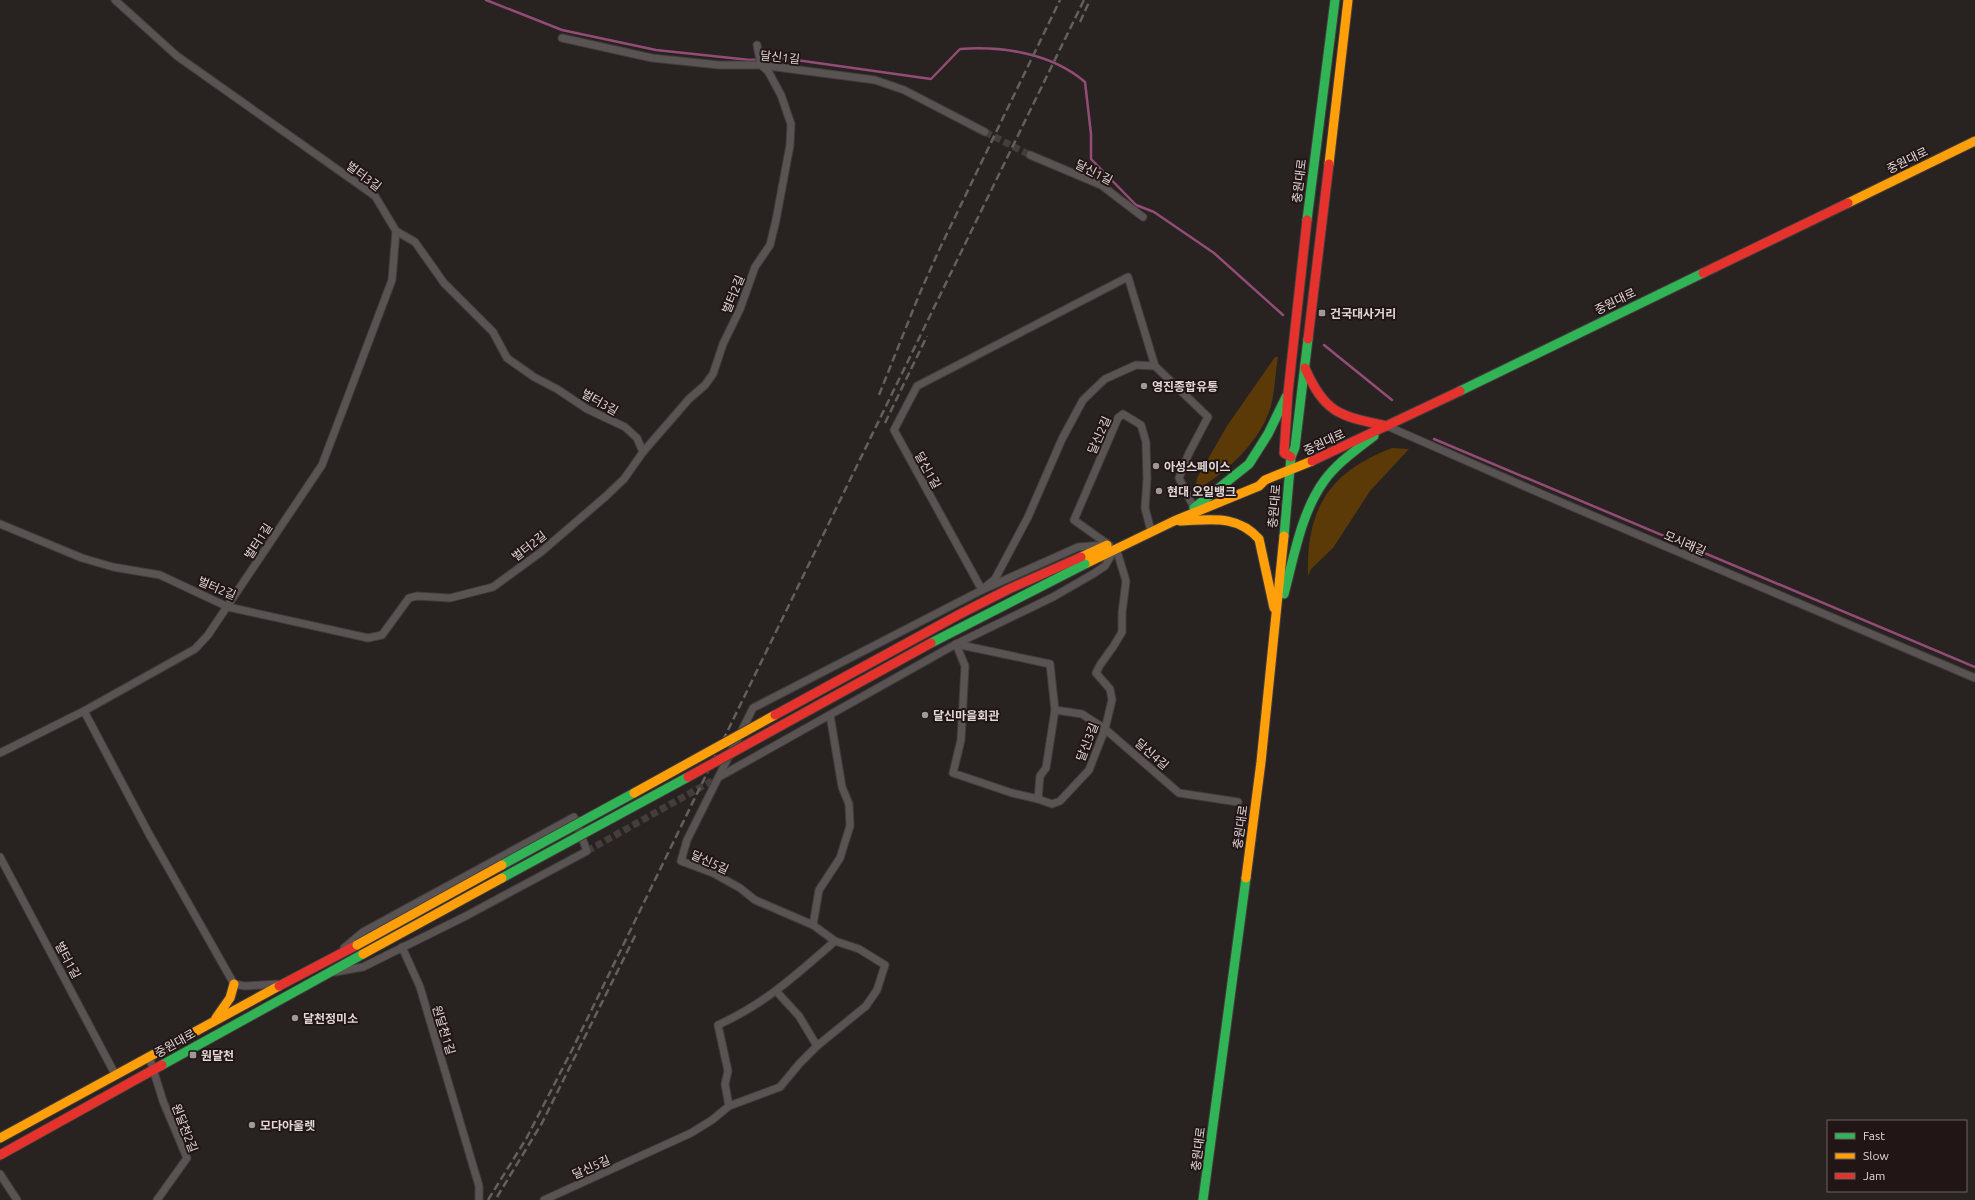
<svg xmlns="http://www.w3.org/2000/svg" width="1975" height="1200" viewBox="0 0 1975 1200" font-family="Ubuntu,'Noto Sans KR',sans-serif">
	<style>
		.green { fill: #5b3a07 }
		.lines { fill: none; stroke-linecap: round; stroke-linejoin: round }
		.stream { stroke: #934c76; stroke-width: 2.5 }
		.street-tunnel { stroke: #443d3c; stroke-width: 7; stroke-dasharray: 7 3.5; stroke-linecap: butt }
		.street-casing { stroke: #423d3c; stroke-width: 9 }
		.fast-casing { stroke: #423d3c; stroke-width: 11 }
		.slow-casing { stroke: #423d3c; stroke-width: 11 }
		.jam-casing { stroke: #423d3c; stroke-width: 11 }
		.street { stroke: #595453; stroke-width: 7 }
		.fast { stroke: #30b455; stroke-width: 9 }
		.slow { stroke: #ff9f0a; stroke-width: 9 }
		.jam { stroke: #e5322d; stroke-width: 9 }
		.rail { stroke: #645f5f; stroke-width: 2.5; stroke-dasharray: 8 4; stroke-linecap: butt }
		.fast-bridge-casing { stroke: #423d3c; stroke-width: 11; stroke-linecap: butt }
		.slow-bridge-casing { stroke: #423d3c; stroke-width: 11; stroke-linecap: butt }
		.jam-bridge-casing { stroke: #423d3c; stroke-width: 11; stroke-linecap: butt }
		.fast-bridge { stroke: #30b455; stroke-width: 9 }
		.slow-bridge { stroke: #ff9f0a; stroke-width: 9 }
		.jam-bridge { stroke: #e5322d; stroke-width: 9 }
		.poi-dot { fill: #a09897; stroke: #211615; stroke-width: 1.5 }
		.labels { text-anchor: middle; dominant-baseline: central; stroke-width: 4; stroke-linejoin: round; paint-order: stroke }
		.street-label { font-size: 12px; fill: #e0d7d6; stroke: #211615 }
		.poi-label { font-size: 12px; font-weight: bold; fill: #e0d7d6; stroke: #211615; text-anchor: start }
	</style>
	<rect width="100%" height="100%" fill="#282221"/>
	<g class="green">
		<path d="M1275 357H1278C1275 373 1275 393 1270 409 1259 442 1229 470 1200 488L1196 485 1197 478 1227 426Z"/>
		<path d="M1392 448 1409 449 1370 491 1333 548 1311 569 1308 576C1306 509 1329 472 1392 448Z"/>
	</g>
	<g class="lines">
		<g class="stream">
			<path d="M486 0 562 30 656 50 750 60 782 58 931 79 960 49C1003 46 1051 53 1085 82L1091 134V159L1136 205 1154 212 1214 253 1283 315"/>
			<path d="M1324 345 1392 400"/>
			<path d="M1434 439 1975 667"/>
		</g>
		<g class="street-tunnel">
			<path d="M985 132 1030 155"/>
			<path d="M587 851 719 777"/>
		</g>
		<defs>
			<g id="street">
				<path d="M115 0 177 56 375 196 396 231 415 242 444 283 493 332 507 358 534 377 557 389 587 409 625 427 637 438 643 452"/>
				<path d="M562 38 652 58 719 65H761L875 80 904 90 985 132"/>
				<path d="M1030 155 1101 185 1143 217"/>
				<path d="M1155 366 1128 277 917 386 894 430 982 590 995 579 1028 517 1062 439 1083 400 1105 379 1136 365 1155 366 1208 417 1189 453 1179 478 1194 508"/>
				<path d="M1387 426 1542 494 1975 678"/>
				<path d="M0 524 82 558 113 567 160 575 228 607 368 638 382 635 409 598 417 596 450 598 493 587 541 552 605 497 624 479 643 452 689 399 705 385 713 374 723 344 740 309 755 267 770 245 776 220 790 145 791 124 781 95 768 71 761 65 757 45"/>
				<path d="M1109 545 1074 520 1118 418 1123 414 1141 425 1146 442 1147 479 1145 508 1150 527"/>
				<path d="M956 644 965 666 961 740 953 773 1012 793 1038 799 1052 804 1060 801 1089 770 1105 729 1112 700 1110 689 1096 673 1100 665 1113 647 1122 632V613L1126 581 1116 548"/>
				<path d="M956 644 1050 664 1055 710 1046 768 1040 776 1038 799"/>
				<path d="M1055 710 1082 714 1105 729 1179 793 1238 802"/>
				<path d="M84 711 149 834 234 984 245 986 277 984"/>
				<path d="M0 753 84 711 195 649 208 635 322 465 392 280 396 231"/>
				<path d="M719 777 956 644 1053 597 1093 574 1105 566 1115 549"/>
				<path d="M0 857 115 1074"/>
				<path d="M813 925 755 900 740 888 713 873 681 861 687 840 753 708 982 590 1078 547 1105 545"/>
				<path d="M402 947 420 987 479 1186V1200"/>
				<path d="M335 972 363 967 464 917 587 851 574 817 363 932 344 948"/>
				<path d="M777 992 799 1016 817 1046"/>
				<path d="M149 1056 163 1101 187 1158 157 1200"/>
				<path d="M729 1106 780 1087 800 1063 817 1046 866 1006 877 990 885 965 859 949 835 941"/>
				<path d="M0 1174 17 1200"/>
				<path d="M544 1200 691 1133 712 1120 729 1106 725 1084 728 1071 718 1025C766 1003 796 975 835 941L813 925 819 890 840 858 850 826 849 804 842 787 830 715"/>
			</g>
			<g id="fast">
				<path d="M1307 220 1335 0"/>
				<path d="M1460 391 1703 273"/>
				<path d="M1194 508 1249 464 1268 434 1286 397"/>
				<path d="M1284 536 1291 457 1295 447 1308 339"/>
				<path d="M1284 594C1294 557 1301 513 1324 481 1337 463 1356 450 1374 436"/>
				<path d="M162 1065 363 954"/>
				<path d="M1203 1200 1246 878"/>
			</g>
			<g id="slow">
				<path d="M1329 164 1348 0"/>
				<path d="M1848 203 1975 141"/>
				<path d="M1180 521C1210 520 1237 514 1259 539L1274 608"/>
				<path d="M1081 557 1107 545"/>
				<path d="M1085 564 1174 521 1259 486 1265 480 1312 461"/>
				<path d="M1246 878 1261 762 1284 536"/>
				<path d="M216 1018 230 998 234 984"/>
				<path d="M0 1138 279 986"/>
			</g>
			<g id="jam">
				<path d="M1703 273 1848 203"/>
				<path d="M1308 339 1329 164"/>
				<path d="M1305 368C1325 414 1340 416 1387 426"/>
				<path d="M1291 457 1284 453 1288 393 1307 220"/>
				<path d="M1312 461 1460 391"/>
				<path d="M279 986 357 945"/>
				<path d="M0 1155 162 1065"/>
			</g>
		</defs>
		<use href="#street" class="street-casing"/>
		<use href="#fast" class="fast-casing"/>
		<use href="#slow" class="slow-casing"/>
		<use href="#jam" class="jam-casing"/>
		<use href="#street" class="street"/>
		<use href="#fast" class="fast"/>
		<use href="#slow" class="slow"/>
		<use href="#jam" class="jam"/>
		<g class="rail">
			<path d="M1080 22 1090 0"/>
			<path d="M879 395 919 295 940 248 1060 0"/>
			<path d="M885 423 927 336"/>
			<path d="M497 1197 542 1123 637 932"/>
			<path d="M488 1200 526 1139 572 1050 1084 0"/>
		</g>
		<defs>
			<g id="fast-bridge">
				<path d="M931 643 1085 564"/>
				<path d="M502 865 634 793"/>
				<path d="M502 878 688 777"/>
			</g>
			<g id="slow-bridge">
				<path d="M634 793 775 715"/>
				<path d="M357 945 502 865"/>
				<path d="M363 954 502 878"/>
			</g>
			<g id="jam-bridge">
				<path d="M775 715 960 614 1009 589 1081 557"/>
				<path d="M688 777 931 643"/>
			</g>
		</defs>
		<use href="#fast-bridge" class="fast-bridge-casing"/>
		<use href="#slow-bridge" class="slow-bridge-casing"/>
		<use href="#jam-bridge" class="jam-bridge-casing"/>
		<use href="#fast-bridge" class="fast-bridge"/>
		<use href="#slow-bridge" class="slow-bridge"/>
		<use href="#jam-bridge" class="jam-bridge"/>
	</g>
	<g class="poi-dot">
		<rect x="1318" y="309" width="8" height="8" rx="2"/>
		<circle cx="1144" cy="386" r="4"/>
		<circle cx="1156" cy="466" r="4"/>
		<circle cx="1159" cy="491" r="4"/>
		<circle cx="925" cy="715" r="4"/>
		<circle cx="295" cy="1018" r="4"/>
		<rect x="189" y="1051" width="8" height="8" rx="2"/>
		<circle cx="252" cy="1125" r="4"/>
	</g>
	<g class="labels">
		<g class="street-label">
			<text transform="translate(780 57) rotate(6)">달신1길</text>
			<text transform="translate(1907 160) rotate(-26)">중원대로</text>
			<text transform="translate(1094 172) rotate(27)">달신1길</text>
			<text transform="translate(364 176) rotate(37)">벌터3길</text>
			<text transform="translate(1299 181) rotate(-83)">충원대로</text>
			<text transform="translate(733 294) rotate(-68)">벌터2길</text>
			<text transform="translate(1615 301) rotate(-26)">중원대로</text>
			<text transform="translate(600 402) rotate(29)">벌터3길</text>
			<text transform="translate(1099 435) rotate(-66)">달신2길</text>
			<text transform="translate(1324 442) rotate(-25)">중원대로</text>
			<text transform="translate(928 470) rotate(61)">달신1길</text>
			<text transform="translate(1274 506) rotate(-85)">충원대로</text>
			<text transform="translate(258 541) rotate(-57)">벌터1길</text>
			<text transform="translate(1685 543) rotate(23)">모시래길</text>
			<text transform="translate(529 546) rotate(-38)">벌터2길</text>
			<text transform="translate(217 588) rotate(23)">벌터2길</text>
			<text transform="translate(1087 742) rotate(-69)">달신3길</text>
			<text transform="translate(1152 754) rotate(41)">달신4길</text>
			<text transform="translate(1240 827) rotate(-82)">충원대로</text>
			<text transform="translate(710 862) rotate(24)">달신5길</text>
			<text transform="translate(68 960) rotate(62)">벌터1길</text>
			<text transform="translate(444 1030) rotate(73)">원달천1길</text>
			<text transform="translate(175 1043) rotate(-29)">중원대로</text>
			<text transform="translate(185 1128) rotate(69)">원달천2길</text>
			<text transform="translate(1198 1149) rotate(-83)">충원대로</text>
			<text transform="translate(591 1167) rotate(-24)">달신5길</text>
		</g>
		<g class="poi-label">
			<text x="1330" y="313">건국대사거리</text>
			<text x="1152" y="386">영진종합유통</text>
			<text x="1164" y="466">아성스페이스</text>
			<text x="1167" y="491">현대 오일뱅크</text>
			<text x="933" y="715">달신마을회관</text>
			<text x="303" y="1018">달천정미소</text>
			<text x="201" y="1055">원달천</text>
			<text x="260" y="1125">모다아울렛</text>
		</g>
	</g>
	<rect x="1827" y="1120" width="140" height="72" fill="#211615" stroke="#6d6362"/>
	<rect x="1835" y="1133" width="20" height="6" fill="#30b455" stroke="#6d6362"/>
	<text x="1863" y="1140" font-size="12" fill="#e0d7d6">Fast</text>
	<rect x="1835" y="1153" width="20" height="6" fill="#ff9f0a" stroke="#6d6362"/>
	<text x="1863" y="1160" font-size="12" fill="#e0d7d6">Slow</text>
	<rect x="1835" y="1173" width="20" height="6" fill="#e5322d" stroke="#6d6362"/>
	<text x="1863" y="1180" font-size="12" fill="#e0d7d6">Jam</text>
</svg>
